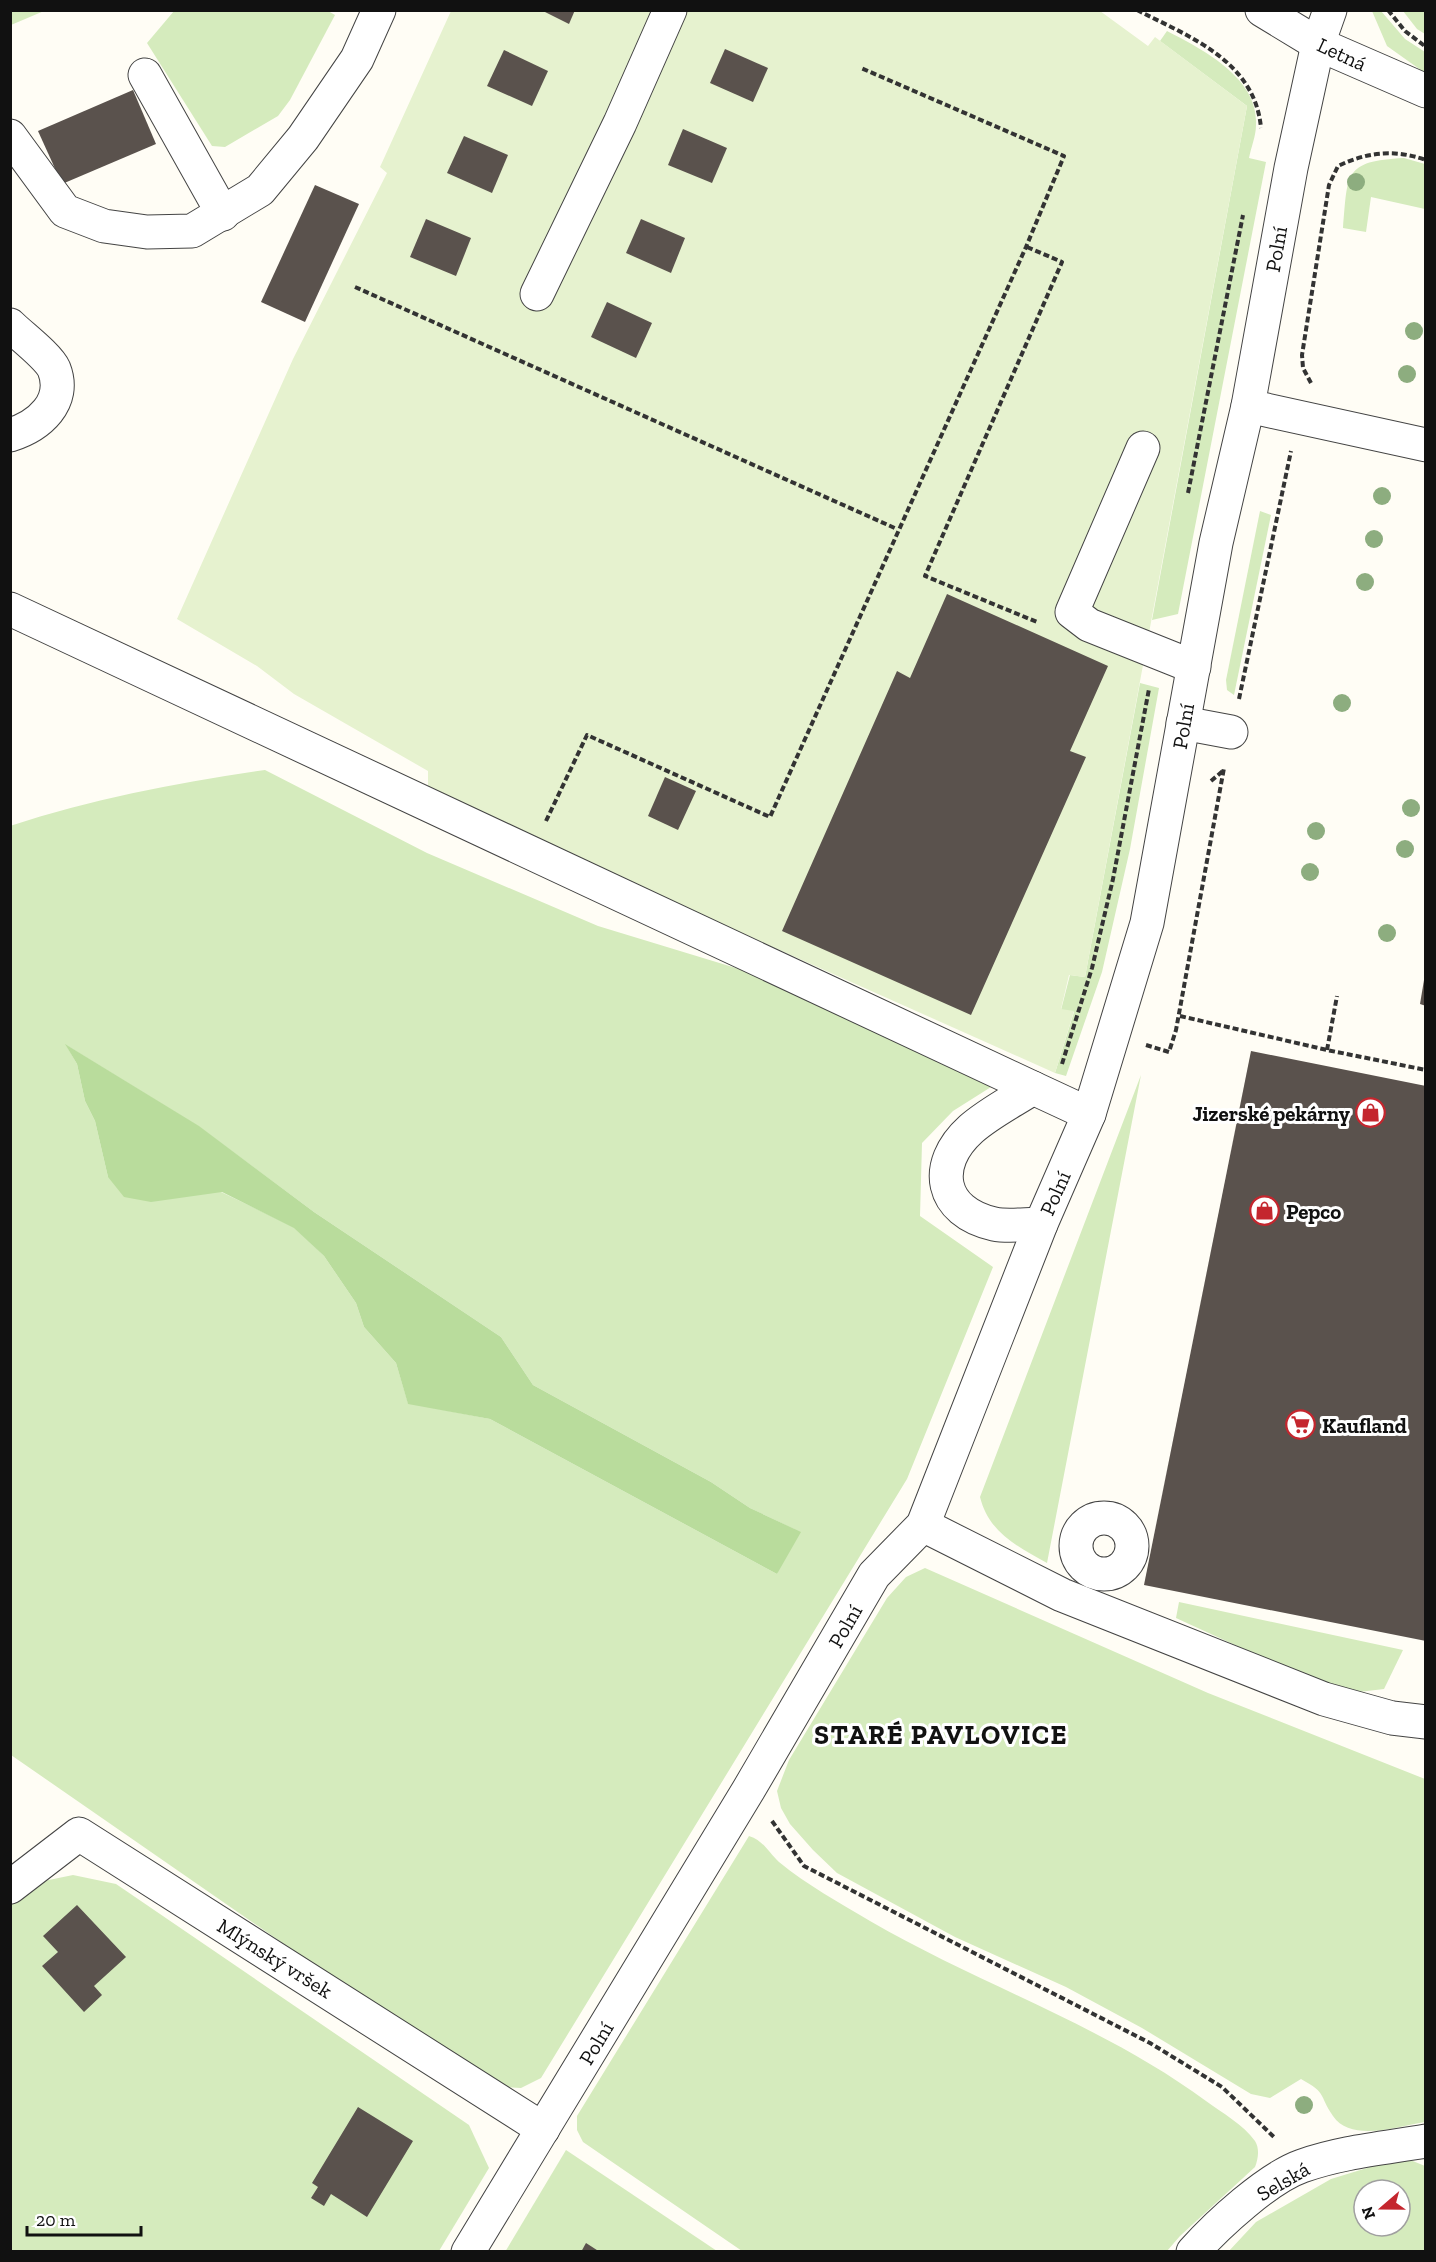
<svg xmlns="http://www.w3.org/2000/svg" width="1436" height="2262" viewBox="0 0 1436 2262" font-family="'Zilla Slab',serif">
	<style>
		.green { fill: #d5ebbd; fill-rule: evenodd }
		.forest { fill: #b9dc9c }
		.pitch { fill: #e6f2cf }
		.building { fill: #5a524d }
		.lines { fill: none; stroke-linecap: round; stroke-linejoin: round }
		.minor-casing { stroke: #444; stroke-width: 35 }
		.path { stroke: #333; stroke-width: 4; stroke-dasharray: 6 3; stroke-linecap: butt }
		.minor { stroke: #fff; stroke-width: 33 }
		.tree { fill: #8dad7f }
		.labels { text-anchor: middle; dominant-baseline: central; stroke-width: 6; stroke-linejoin: round; paint-order: stroke }
		.street-label { font-size: 21px; fill: #111; stroke: #fff }
		.poi-label { font-size: 21px; font-weight: bold; fill: #111; stroke: #fff; text-anchor: start }
		.district-label { font-size: 27px; font-weight: bold; letter-spacing: 1.5px; fill: #111; stroke: #fff }
	</style>
	<rect width="100%" height="100%" fill="#fffdf5"/>
	<g class="green">
		<path d="M11 10H44V11L11 25Z"/>
		<path d="M328 11 335 15 290 100 278 116 225 147 212 146 147 43 174 11Z"/>
		<path d="M1372 11H1381L1405 39 1425 52V73L1387 46Z"/>
		<path d="M1403 11H1425V34L1417 29Z"/>
		<path d="M1167 31C1202 49 1259 78 1256 125 1256 136 1251 147 1249 158L1266 162 1178 614 1152 620 1247 106 1160 41Z"/>
		<path d="M1404 158 1425 164V209L1371 197 1366 232 1343 228C1348 174 1343 161 1404 158Z"/>
		<path d="M1260 511 1271 515 1234 695 1227 690 1226 680Z"/>
		<path d="M1140 683 1159 688 1130 849 1102 972 1066 1076 1055 1073 1074 1012 1061 1010 1070 975 1085 977Z"/>
		<path d="M265 770 427 853 598 926 749 972 991 1087 953 1111 922 1143 920 1216 993 1267 907 1479 541 2078 521 2088 489 2086 11 1755 10 826C93 799 180 782 265 770ZM66 1045 198 1126 314 1212 501 1337 533 1385 711 1482 750 1508 794 1529 777 1574 490 1419 408 1403 396 1363 364 1327 356 1303 324 1256 294 1227 219 1191 108 1177 95 1121 85 1101 77 1064Z"/>
		<path d="M1141 1075 1057 1511 1047 1563C1017 1546 989 1533 980 1497Z"/>
		<path d="M925 1568 1208 1693 1425 1779V2122C1400 2126 1351 2143 1333 2116 1318 2094 1328 2094 1301 2079L1270 2098 1251 2094 1142 2028 1066 1987 955 1937 837 1873 813 1850 790 1824 781 1808 777 1791 789 1760 887 1598 906 1577Z"/>
		<path d="M1179 1602 1403 1650 1384 1689 1342 1694 1176 1618Z"/>
		<path d="M749 1836C764 1841 768 1852 779 1862 807 1885 840 1903 870 1921 980 1985 1103 2025 1206 2101 1221 2112 1244 2125 1255 2141 1260 2149 1258 2159 1255 2167L1180 2236 1167 2251H742L583 2142 577 2130V2116Z"/>
		<path d="M73 1875 116 1884 469 2125 489 2168 439 2251 11 2252V1902L44 1881Z"/>
		<path d="M566 2150 717 2251 505 2252Z"/>
		<path d="M1403 2157 1425 2166V2251L1228 2252 1256 2222 1331 2179ZM1364 2190H1400V2226H1364Z"/>
	</g>
	<path class="forest" d="M65 1044 199 1126 314 1212 501 1337 533 1385 711 1482 750 1508 801 1532 777 1574 490 1419 408 1404 396 1363 364 1327 356 1303 324 1256 294 1228 222 1192 151 1202 124 1197 108 1177 95 1121 85 1101 77 1064Z"/>
	<path class="pitch" d="M451 11H1100L1148 46 1155 37 1247 106 1085 977 1069 975 1061 1009 1074 1011 1055 1073 428 793V771L294 694 257 666 177 619 293 359 387 173 380 167Z"/>
	<g class="building">
		<path d="M541 10H575L569 24Z"/>
		<path d="M725 49 768 68 753 102 710 83Z"/>
		<path d="M504 50 548 71 532 106 487 86Z"/>
		<path d="M133 90 156 144 62 184 38 131Z"/>
		<path d="M683 129 727 148 712 183 668 165Z"/>
		<path d="M464 136 508 155 492 193 447 173Z"/>
		<path d="M315 185 359 204 305 322 261 302Z"/>
		<path d="M426 219 471 238 456 276 410 257Z"/>
		<path d="M641 219 685 238 671 273 626 253Z"/>
		<path d="M607 302 652 323 636 358 591 337Z"/>
		<path d="M947 594 1108 666 1070 751 1086 757 971 1015 782 931 897 671 910 678Z"/>
		<path d="M665 777 696 791 678 830 648 816Z"/>
		<path d="M1424 980H1426V1006L1420 1004Z"/>
		<path d="M1251 1051 1426 1086V1641L1144 1585Z"/>
		<path d="M77 1905 126 1957 94 1986 102 1995 84 2012 42 1966 58 1952 43 1936Z"/>
		<path d="M358 2107 413 2141 367 2217 331 2194 324 2206 311 2198 318 2187 312 2183Z"/>
		<path d="M586 2243 600 2252H581Z"/>
	</g>
	<g class="lines">
		<defs>
			<g id="minor">
				<path d="M1262 10 1318 44 1426 91"/>
				<path d="M145 75 223 214"/>
				<path d="M10 136 65 211 104 226 147 232 192 231 260 190 303 138 357 59 379 10"/>
				<path d="M537 294 620 123 670 10"/>
				<path d="M10 325C21 336 48 356 54 369 67 402 39 426 10 435"/>
				<path d="M1248 406 1426 445"/>
				<path d="M1143 448 1072 612 1089 625 1194 667"/>
				<path d="M10 609 1033 1088"/>
				<path d="M1183 723 1231 732"/>
				<path d="M1041 1224C1026 1224 1009 1227 994 1224 940 1212 931 1165 971 1129 989 1113 1013 1101 1033 1088L1089 1114"/>
				<circle cx="1104" cy="1546" r="28"/>
				<path d="M923 1525 1062 1595 1324 1699 1392 1718 1426 1722"/>
				<path d="M10 1887 79 1834 543 2129"/>
				<path d="M468 2252 749 1789 874 1575 923 1525 1041 1224 1089 1114 1147 923 1216 543 1248 406 1291 168 1318 44 1330 10"/>
				<path d="M1193 2252C1218 2224 1268 2178 1302 2166 1341 2152 1385 2148 1426 2141"/>
			</g>
		</defs>
		<use href="#minor" class="minor-casing"/>
		<g class="path">
			<path d="M1137 10C1190 37 1255 61 1261 128"/>
			<path d="M1388 10 1405 31 1426 47"/>
			<path d="M1027 247 1062 262 925 576 1037 622"/>
			<path d="M355 287 897 529"/>
			<path d="M1311 383 1303 368 1302 355 1329 185 1338 166C1367 152 1395 149 1426 160"/>
			<path d="M1188 493 1243 215"/>
			<path d="M1239 699 1291 451"/>
			<path d="M1211 781 1224 770"/>
			<path d="M546 821 587 735 770 817 1026 247 1064 156 861 68"/>
			<path d="M1180 1016 1327 1050 1426 1070"/>
			<path d="M1146 1045 1169 1052 1176 1030 1224 768"/>
			<path d="M1327 1050 1337 996"/>
			<path d="M1062 1064 1092 968 1113 879 1149 689"/>
			<path d="M772 1821 804 1866 1150 2043 1222 2087 1275 2138"/>
		</g>
		<use href="#minor" class="minor"/>
	</g>
	<g class="tree">
		<circle cx="1356" cy="182" r="9"/>
		<circle cx="1414" cy="331" r="9"/>
		<circle cx="1407" cy="374" r="9"/>
		<circle cx="1382" cy="496" r="9"/>
		<circle cx="1374" cy="539" r="9"/>
		<circle cx="1365" cy="582" r="9"/>
		<circle cx="1342" cy="703" r="9"/>
		<circle cx="1411" cy="808" r="9"/>
		<circle cx="1316" cy="831" r="9"/>
		<circle cx="1405" cy="849" r="9"/>
		<circle cx="1310" cy="872" r="9"/>
		<circle cx="1387" cy="933" r="9"/>
		<circle cx="1304" cy="2105" r="9"/>
	</g>
	<defs>
		<symbol id="shop-ring" viewBox="-11 -11 22 22"><circle r="9.5" fill="#fff" stroke="#c4262e" stroke-width="1.5"/><path d="M-5-2.5h2.3a2.7 3.5 0 0 1 5.4 0H5L5.5 6h-11ZM-1.5-2.5h3a1.5 2.3 0 0 0-3 0Z" fill="#c4262e"/></symbol>
		<symbol id="supermarket-ring" viewBox="-11 -11 22 22"><circle r="9.5" fill="#fff" stroke="#c4262e" stroke-width="1.5"/><path d="M-6-5.5h2.5l.6 2H6L4.5 2H-2.5L-4.4-4H-6ZM-1.5 3.2a1.3 1.3 0 1 0 .1 0ZM3 3.2a1.3 1.3 0 1 0 .1 0Z" fill="#c4262e"/></symbol>
	</defs>
	<g fill-rule="evenodd">
		<use href="#shop-ring" x="1354" y="1096" width="33" height="33"/>
		<use href="#shop-ring" x="1248" y="1194" width="33" height="33"/>
		<use href="#supermarket-ring" x="1284" y="1408" width="33" height="33"/>
	</g>
	<g class="labels">
		<g class="street-label">
			<text transform="translate(1342 54) rotate(25)">Letná</text>
			<text transform="translate(1276 249) rotate(-80)">Polní</text>
			<text transform="translate(1183 726) rotate(-80)">Polní</text>
			<text transform="translate(1055 1193) rotate(-66)">Polní</text>
			<text transform="translate(845 1626) rotate(-60)">Polní</text>
			<text transform="translate(275 1958) rotate(32)">Mlýnský vršek</text>
			<text transform="translate(596 2043) rotate(-59)">Polní</text>
			<text transform="translate(1283 2181) rotate(-30)">Selská</text>
		</g>
		<g class="poi-label">
			<text x="1350" y="1113" text-anchor="end">Jizerské pekárny</text>
			<text x="1286" y="1211">Pepco</text>
			<text x="1322" y="1425">Kaufland</text>
		</g>
		<g class="district-label">
			<text x="941" y="1735">STARÉ PAVLOVICE</text>
		</g>
	</g>
	<rect width="1436" height="2262" fill="none" stroke="#111111" stroke-width="24"/>
	<g transform="translate(1382 2208) rotate(250)"><circle r="28" fill="#ffffff" stroke="#a0a0a0" stroke-width="1.5"/>
	<path d="M0-4.5L10 22L0 15L-10 22Z" fill="#c4262e"/>
	<text y="-9" font-size="16" font-weight="bold" text-anchor="middle" fill="#111111">N</text>
	</g>
	<path d="M27 2226v9h114v-9" fill="none" stroke="#111111" stroke-width="3"/>
	<text x="36" y="2226" font-size="18" fill="#111111" stroke="#ffffff" stroke-width="4.5" paint-order="stroke">20 m</text>
</svg>
